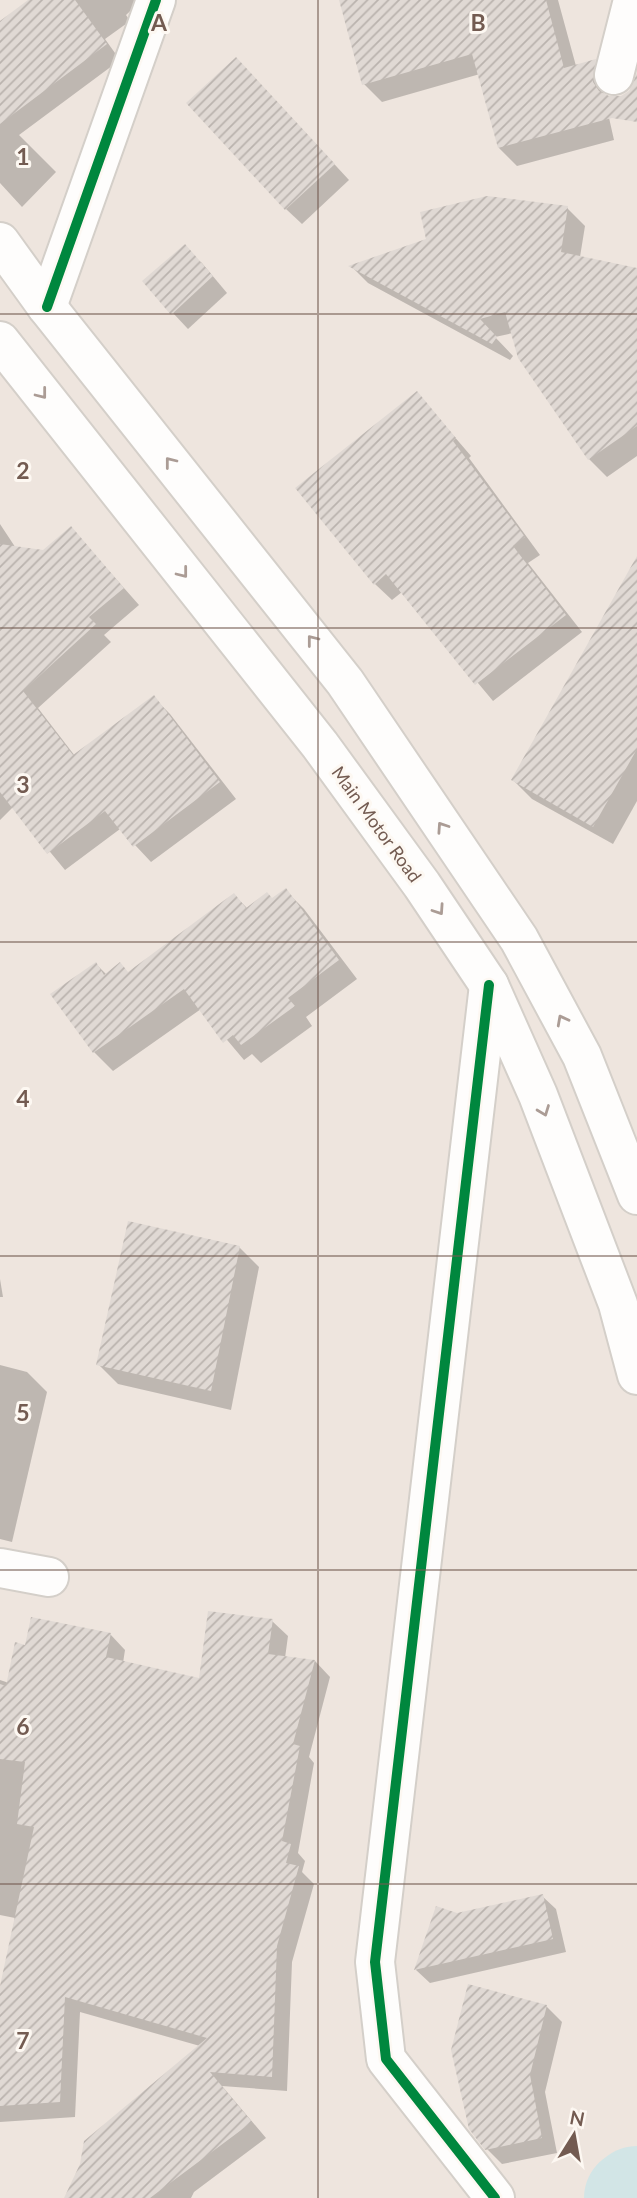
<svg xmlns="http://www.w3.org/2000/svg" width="637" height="2198" viewBox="0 0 637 2198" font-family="Lato,sans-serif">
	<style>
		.residential { fill: #eee5de }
		.shadow { fill: #0003 }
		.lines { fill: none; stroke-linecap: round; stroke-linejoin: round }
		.river { stroke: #d2e5e6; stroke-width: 98 }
		.building { fill: url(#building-hatch) }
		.minor-casing { stroke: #d4cfc9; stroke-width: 42 }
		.secondary-casing { stroke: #d4cfc9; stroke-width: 42 }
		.minor { stroke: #fefdfc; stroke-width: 38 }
		.secondary { stroke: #fefdfc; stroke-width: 38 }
		.cycleway-casing { stroke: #fdf8f2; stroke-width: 15 }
		.cycleway { stroke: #00873e; stroke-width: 10 }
		.oneway { stroke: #ab9c95 }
		.grid { fill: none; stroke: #735b51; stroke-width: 2; stroke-opacity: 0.55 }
		.labels { text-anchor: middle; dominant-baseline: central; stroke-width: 6; stroke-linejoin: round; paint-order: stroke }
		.street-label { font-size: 18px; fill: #735b51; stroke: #fdf8f2 }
		.grid-label { font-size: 23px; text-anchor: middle; font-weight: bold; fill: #735b51; stroke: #fdf8f2; stroke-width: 6; stroke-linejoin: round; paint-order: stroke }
	</style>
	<defs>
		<pattern id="building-hatch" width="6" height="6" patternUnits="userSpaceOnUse" patternTransform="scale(1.75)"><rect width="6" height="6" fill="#e0d9d4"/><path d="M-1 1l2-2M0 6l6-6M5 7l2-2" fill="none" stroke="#bab3ae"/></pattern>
	</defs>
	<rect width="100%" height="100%" fill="#f6f3ee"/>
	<rect class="residential" x="0" y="0" width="637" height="2198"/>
	<g class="shadow">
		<path d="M33 0H142L126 15 130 21 105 39 120 60 19 135 56 172 22 207 0 183V26Z"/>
		<path d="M341 0H558L576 66 583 64 601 82 614 140 517 166 499 148 480 74 382 102 364 84Z"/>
		<path d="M252 75 349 180 302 224 286 209Z"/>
		<path d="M567 208 585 226 580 257 637 269V456L607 477 589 459 519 358 513 333 495 337 513 356 510 360 368 283 352 267Z"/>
		<path d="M201 262 227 293 188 329 173 313Z"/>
		<path d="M417 393 471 456 469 458 540 555 528 563 582 632 493 701 402 592 392 600 375 584Z"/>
		<path d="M0 524 27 565 71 528 139 605 104 635 111 642 38 708 75 756 154 698 170 714 236 799 151 862 120 829 65 870 13 807 0 820Z"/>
		<path d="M637 575V801L613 844 532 799 513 780Z"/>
		<path d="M285 890 304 909 357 979 306 1017 312 1026 261 1063 252 1054 244 1060 201 1009 113 1071 94 1052 96 964 107 975 129 973 234 895 248 909 273 899Z"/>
		<path d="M239 1247 259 1267 231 1410 118 1384 98 1364Z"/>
		<path d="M0 1279 3 1297H0Z"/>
		<path d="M0 1365 27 1372 47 1392 12 1542 0 1539Z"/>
		<path d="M272 1621 288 1636 285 1658 315 1661 330 1677 309 1757 314 1763 298 1853 305 1861 302 1872 314 1884 292 1962 287 2091 222 2086 266 2138 194 2192 191 2198H66L81 2164 200 2046 80 2012 75 2117 0 2122V1995L15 1918 0 1915V1680L9 1683 27 1647 110 1634 125 1650 123 1663 201 1680Z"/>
		<path d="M542 1896 556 1909 566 1952 430 1983 416 1970 437 1908 457 1915Z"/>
		<path d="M546 2006 562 2022 545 2092 557 2153 502 2164 486 2148Z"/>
	</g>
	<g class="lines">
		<path class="river" d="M633 2198 637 2195"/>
	</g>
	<g class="building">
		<path d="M28 0H75L107 44 0 124V21Z"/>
		<path d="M339 0H546L564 68 596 59 593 82 599 91 609 96H621L629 91 637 73V122L612 118 498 148 472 54 362 85Z"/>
		<path d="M236 57 335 164 285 210 186 103Z"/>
		<path d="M487 196 568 206 561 252 637 268V426L588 460 518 358 505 312 480 319 497 337 492 344 348 266 426 239 420 212Z"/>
		<path d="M185 244 213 276 171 315 142 281Z"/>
		<path d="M417 391 456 438 453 441 525 537 513 546 566 615 475 685 386 574 374 585 295 488Z"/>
		<path d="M71 526 124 588 89 617 96 624 23 691 73 755 154 695 220 782 133 847 105 811 47 854 0 792V544L43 550Z"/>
		<path d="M637 556V749L593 827 511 780Z"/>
		<path d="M286 888 339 960 288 998 295 1006 241 1045 233 1035 223 1043 184 989 93 1053 50 994 96 962 104 975 120 962 128 972 234 893 246 908 267 892 272 898Z"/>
		<path d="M128 1221 240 1246 211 1391 96 1365Z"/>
		<path d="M208 1611 273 1619 268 1654 315 1660 293 1744 300 1746 282 1841 291 1844 286 1863 299 1866 277 1946 272 2077 210 2072 252 2122 150 2198H64L80 2164 84 2141 207 2038 65 1997 60 2102 0 2106V1986L34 1827 17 1824 25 1762 0 1759V1684L6 1686 15 1642 25 1645 31 1617 111 1633 106 1657 199 1678Z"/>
		<path d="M543 1894 553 1939 414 1970 436 1906 457 1913Z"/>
		<path d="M468 1984 547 2005 530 2075 542 2138 485 2150 469 2129 451 2050Z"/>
	</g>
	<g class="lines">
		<defs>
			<g id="minor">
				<path d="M614 75 633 0"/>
				<path d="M47 307 156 0"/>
				<path d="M489 985 375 1962 386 2059 495 2198"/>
				<path d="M0 1568 49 1577"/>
			</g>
			<g id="secondary">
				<path d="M0 242 47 307 345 682 519 939 582 1056 637 1195"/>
				<path d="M0 341 320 745 422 885 489 985 538 1095 618 1304 637 1375"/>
			</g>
		</defs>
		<use href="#minor" class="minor-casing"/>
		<use href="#secondary" class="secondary-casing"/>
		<use href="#minor" class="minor"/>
		<use href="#secondary" class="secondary"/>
		<defs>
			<g id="cycleway">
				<path d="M47 307 156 0"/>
				<path d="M489 985 375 1962 386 2059 495 2198"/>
			</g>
		</defs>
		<use href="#cycleway" class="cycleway-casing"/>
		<use href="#cycleway" class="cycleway"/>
	</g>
	<defs><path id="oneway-chevron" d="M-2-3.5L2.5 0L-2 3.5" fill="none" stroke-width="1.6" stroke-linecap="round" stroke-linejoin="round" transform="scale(1.75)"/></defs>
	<g class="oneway">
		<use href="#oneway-chevron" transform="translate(42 394) rotate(52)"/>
		<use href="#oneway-chevron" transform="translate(170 462) rotate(-128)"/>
		<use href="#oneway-chevron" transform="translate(183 573) rotate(52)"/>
		<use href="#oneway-chevron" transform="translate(312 640) rotate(-128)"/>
		<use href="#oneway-chevron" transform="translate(442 827) rotate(-124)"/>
		<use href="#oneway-chevron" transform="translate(439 910) rotate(56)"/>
		<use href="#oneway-chevron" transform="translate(562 1020) rotate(-118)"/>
		<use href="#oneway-chevron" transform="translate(544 1111) rotate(69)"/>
	</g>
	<path class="grid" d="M318 0V2198M0 314H637M0 628H637M0 942H637M0 1256H637M0 1570H637M0 1884H637"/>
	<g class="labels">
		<g class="street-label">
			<text transform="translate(377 824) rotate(54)">Main Motor Road</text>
		</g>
	</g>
	<g class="grid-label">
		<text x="159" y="31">A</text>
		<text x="478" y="31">B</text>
		<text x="23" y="165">1</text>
		<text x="23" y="479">2</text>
		<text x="23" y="793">3</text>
		<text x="23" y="1107">4</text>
		<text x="23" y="1421">5</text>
		<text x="23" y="1735">6</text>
		<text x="23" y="2049">7</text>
	</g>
	<g transform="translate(574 2135) rotate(11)" stroke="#fdf8f2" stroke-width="5" paint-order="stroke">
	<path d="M0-5L12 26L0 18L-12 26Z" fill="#735b51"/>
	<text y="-10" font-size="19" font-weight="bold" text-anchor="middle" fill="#735b51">N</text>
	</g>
</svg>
